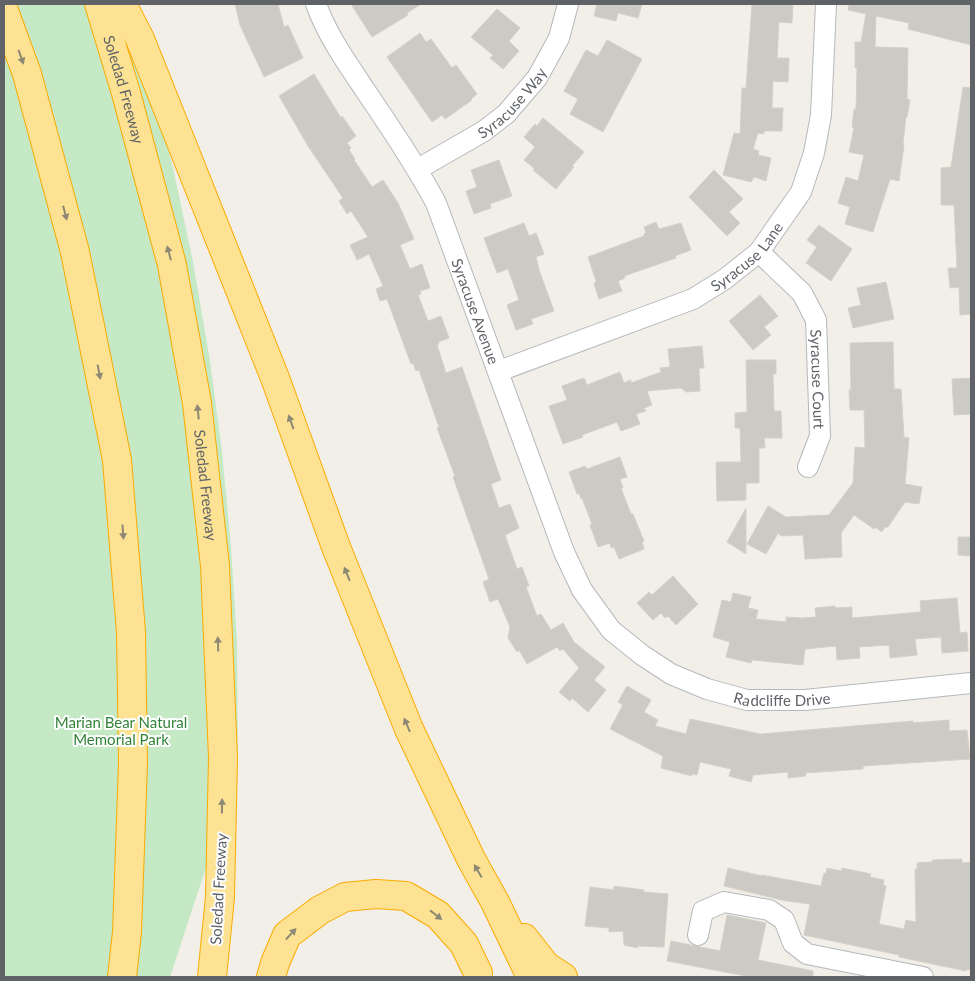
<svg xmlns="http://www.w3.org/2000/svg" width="975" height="981" viewBox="0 0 975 981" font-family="Lato,sans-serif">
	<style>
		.green { fill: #c5e8c5 }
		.building { fill: #cccac5; stroke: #d6d1c6 }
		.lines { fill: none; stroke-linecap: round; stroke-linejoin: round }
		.minor-casing { stroke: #b5b8bc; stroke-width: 22 }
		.motorway-casing { stroke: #f9ab00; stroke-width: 30 }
		.minor { stroke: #fff; stroke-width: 20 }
		.motorway { stroke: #fde293; stroke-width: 28 }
		.oneway { fill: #8e8975 }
		.labels { text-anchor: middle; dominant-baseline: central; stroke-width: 4; stroke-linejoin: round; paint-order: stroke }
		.street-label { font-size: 15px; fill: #5f6368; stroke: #fff }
		.park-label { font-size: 15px; fill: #348238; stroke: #fff }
	</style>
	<rect width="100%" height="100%" fill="#f1efe8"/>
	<path class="green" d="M4 4H128L149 75 173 168 193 262 210 361 222 452 231 547 237 643 238 770 170 977H4Z"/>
	<g class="building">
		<path d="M235 4H278L284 27 288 25 303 58 264 77 240 25Z"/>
		<path d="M351 4H421L407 13 408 15 372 37Z"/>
		<path d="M597 4H642L638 18 618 13 616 21 594 16Z"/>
		<path d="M752 4H793L792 23 779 22 777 58H789L788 82 773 81 772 108H783L782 131H764V134L758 133 753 149 759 151 758 155 771 158 766 181 754 177 751 182 723 175 734 133 740 134 742 88H746Z"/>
		<path d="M849 4H971V45L908 29 909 23 876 16 875 47 908 48 907 99 910 100 907 117H906L903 144 904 145 899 181 890 179 873 232 845 224 850 207 838 203 846 177 858 181 864 155 849 152 854 128 852 127 854 109H856L857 68H855V42H861L866 14 848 10Z"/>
		<path d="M497 9 520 28 509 41 519 51 503 69 490 58 493 55 471 37Z"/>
		<path d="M420 33 426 42 431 39 452 68 456 65 477 94 471 99 472 100 445 119 442 115 432 122 387 57Z"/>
		<path d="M607 40 642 59 603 132 570 114 578 99 564 91 586 50 598 56Z"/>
		<path d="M314 74 341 118 342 116 356 136 347 143 351 148 349 150 355 159 354 160 372 187 383 180 398 203 414 239 400 245 410 269 422 264 430 288 420 291 421 294 418 295 428 321 441 316 449 338 438 342 439 344 437 345 446 373 462 367 501 480 491 484 499 508 510 504 519 528 505 535 517 569 522 567 529 586 526 587 537 616 541 614 551 630 563 623 574 642 605 667 594 680 606 690 588 712 572 698 570 701 559 692 579 668 563 649 560 651 557 647 527 664 519 650 517 652 508 638 510 627 498 599 490 602 483 582 489 579 453 477 455 476 437 428 439 427 419 370 416 371 413 363 411 364 387 299 380 301 376 289 383 286 369 254 357 260 350 245 368 237 351 211 347 214 339 201 343 198 308 146 279 96Z"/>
		<path d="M963 87 971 88V314L960 315 959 287 950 288 948 268H957L954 205H941V168L951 167Z"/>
		<path d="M543 118 584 152 572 166 574 167 556 189 533 170 535 169 524 160 535 147 524 137 535 124 537 126Z"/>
		<path d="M499 160 512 196 490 204 491 208 474 214 466 191 477 187 471 170Z"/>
		<path d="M714 170 743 199 729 212 740 223 727 236 689 197Z"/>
		<path d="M656 222 659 229 681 223 691 250 675 256 676 258 624 276 625 278 618 281 622 291 599 299 594 284 596 281 588 257 644 236V234L646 233 644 227Z"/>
		<path d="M524 223 529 236 536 233 544 254 536 257 539 270 554 311 531 319 533 324 516 330 507 305 519 300 508 269 497 273 484 238Z"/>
		<path d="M819 225 852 249 831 281 806 263 817 247 807 240Z"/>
		<path d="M886 282 894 319 853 328 848 308 861 305 857 288Z"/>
		<path d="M760 295 778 316 764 327 771 335 753 350 729 321Z"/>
		<path d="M893 342 894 389H901L904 437 909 438 905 484 922 487 919 504 905 502 888 527H885L882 532 875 527 874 529 854 515 841 533 842 557 805 559 803 535 781 536 778 533 766 554 747 544 768 506 786 517 829 515 853 483 855 447 865 448 864 410H850L849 390H851L850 343Z"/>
		<path d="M702 346 704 368H699L700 391 686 392 681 388 647 391 652 405 644 408 646 411 636 414 640 424 621 431 617 422 582 435 583 437 563 444 549 406 567 400 562 386 584 378 587 385 620 372 624 383 631 380V383L661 372 660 368 670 367 668 349Z"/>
		<path d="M746 360H776V374H773L774 411H781L782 438H764L765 448H759V483H746V500L717 501 716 462H741L740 428H735V413L747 412Z"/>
		<path d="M971 378V414L954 415 952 379Z"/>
		<path d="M620 457 627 477 620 479 623 488H621L631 514H633L644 541 642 542 644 549 619 559 614 547 611 548 610 543 598 547 590 525 592 524 582 498 581 499 579 493 577 494 569 472 585 466 587 469Z"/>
		<path d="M746 508V554L727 542Z"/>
		<path d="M958 537H971V556L958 555Z"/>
		<path d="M673 576 698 604 676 625 668 616 665 618 661 613 653 620 637 603 649 592 652 595Z"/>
		<path d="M733 593 751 597 748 608 758 610 756 619 786 622V617L801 618 816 617 815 608 835 606V608L852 607V618L887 615 921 612 920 601 957 598 960 633 967 632 968 651 942 653 941 637 915 639 917 655 890 658 889 645 859 647 860 658 837 660 836 646 805 649 803 665 752 660 751 663 726 657 730 642 713 637 722 600 731 602Z"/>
		<path d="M627 686 651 700 644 712 658 720 655 726 686 734 690 719 760 734 913 721V723L949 720V731L967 730 970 759 863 766V769L805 773 806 776 788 778V772L753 775 751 782 729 776 731 769 700 762 697 775 692 774V776L661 768 663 756 610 729 623 705 618 702Z"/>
		<path d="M962 859V863L971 862V970L966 969V971L899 957V955L804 935 810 904 786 901 724 886 728 868 762 876V875L821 886 824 873 826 874 827 868 841 871 842 868 871 874 870 877 884 880 883 885 886 886 879 924 904 929 906 920 916 922 915 869H917V863L932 862V860Z"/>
		<path d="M614 886 644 890V892L668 894 664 947 638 946V948L624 945 623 931 609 932V928L585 926 590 887 614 890Z"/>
		<path d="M727 915 766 923 758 960 813 971V977H751L667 961 671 941 720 951Z"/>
	</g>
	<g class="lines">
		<defs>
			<g id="minor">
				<path id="s1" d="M316 4C327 35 347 63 365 90 390 127 415 164 436 203L564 552 582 590 611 630 642 655 671 674 707 689 747 700H805L971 683"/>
				<path id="s2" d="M418 169 484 131 506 114 537 78 559 38 568 4"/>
				<path id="s3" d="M759 252 802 293 816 320 820 436 808 467"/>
				<path id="s4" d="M499 371 693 299 725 279 759 252 801 192 814 153 821 115 826 4"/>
				<path d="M698 935 703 911 724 902 769 910 784 920 793 943 807 954 923 977"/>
			</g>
			<g id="motorway">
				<path id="s5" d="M99 4 126 93 172 265 197 403 215 566 223 758 220 897 212 977"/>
				<path d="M122 4 140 39 275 378 336 547 409 729 471 859 495 902 531 977"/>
				<path d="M4 11 27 74 75 252 117 460 131 632 133 763 127 932 122 977"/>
				<path d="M524 938 546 966 563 977"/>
				<path d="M271 977 275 963 287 935 320 910 345 897 376 894 406 896 438 915 464 944 478 973V977"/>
			</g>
		</defs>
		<use href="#minor" class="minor-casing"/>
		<use href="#motorway" class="motorway-casing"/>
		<use href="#minor" class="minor"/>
		<use href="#motorway" class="motorway"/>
	</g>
	<defs><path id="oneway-solid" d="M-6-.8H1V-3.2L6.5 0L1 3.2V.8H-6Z" transform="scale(1.25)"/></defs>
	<g class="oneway">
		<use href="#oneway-solid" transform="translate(21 57) rotate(70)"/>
		<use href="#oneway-solid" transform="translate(65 213) rotate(75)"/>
		<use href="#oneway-solid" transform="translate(169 253) rotate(-105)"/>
		<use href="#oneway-solid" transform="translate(99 372) rotate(79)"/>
		<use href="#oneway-solid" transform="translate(198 412) rotate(-96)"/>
		<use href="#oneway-solid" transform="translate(291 422) rotate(-110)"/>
		<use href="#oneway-solid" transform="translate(123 532) rotate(86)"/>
		<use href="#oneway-solid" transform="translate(347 574) rotate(-112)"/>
		<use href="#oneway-solid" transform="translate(218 644) rotate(-92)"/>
		<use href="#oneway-solid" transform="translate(407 725) rotate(-113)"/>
		<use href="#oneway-solid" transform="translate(222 806) rotate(-89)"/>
		<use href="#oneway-solid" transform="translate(478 871) rotate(-120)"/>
		<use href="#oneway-solid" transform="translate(436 915) rotate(38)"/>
		<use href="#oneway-solid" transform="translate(291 934) rotate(-47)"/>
	</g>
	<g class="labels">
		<g class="street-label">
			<text stroke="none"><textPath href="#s5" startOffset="89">Soledad Freeway</textPath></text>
			<text stroke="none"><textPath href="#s2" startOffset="116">Syracuse Way</textPath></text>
			<text stroke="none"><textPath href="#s4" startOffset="276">Syracuse Lane</textPath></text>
			<text stroke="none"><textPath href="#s1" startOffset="348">Syracuse Avenue</textPath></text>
			<text stroke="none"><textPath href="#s3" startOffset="149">Syracuse Court</textPath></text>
			<text stroke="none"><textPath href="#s5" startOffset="494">Soledad Freeway</textPath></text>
			<text stroke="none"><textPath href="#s1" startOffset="886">Radcliffe Drive</textPath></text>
			<text transform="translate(218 889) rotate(-87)">Soledad Freeway</text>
		</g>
		<g class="park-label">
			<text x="121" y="722">Marian Bear Natural<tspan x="121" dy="17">Memorial Park</tspan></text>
		</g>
	</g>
	<rect width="975" height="981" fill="none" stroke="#5f6368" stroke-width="10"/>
</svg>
